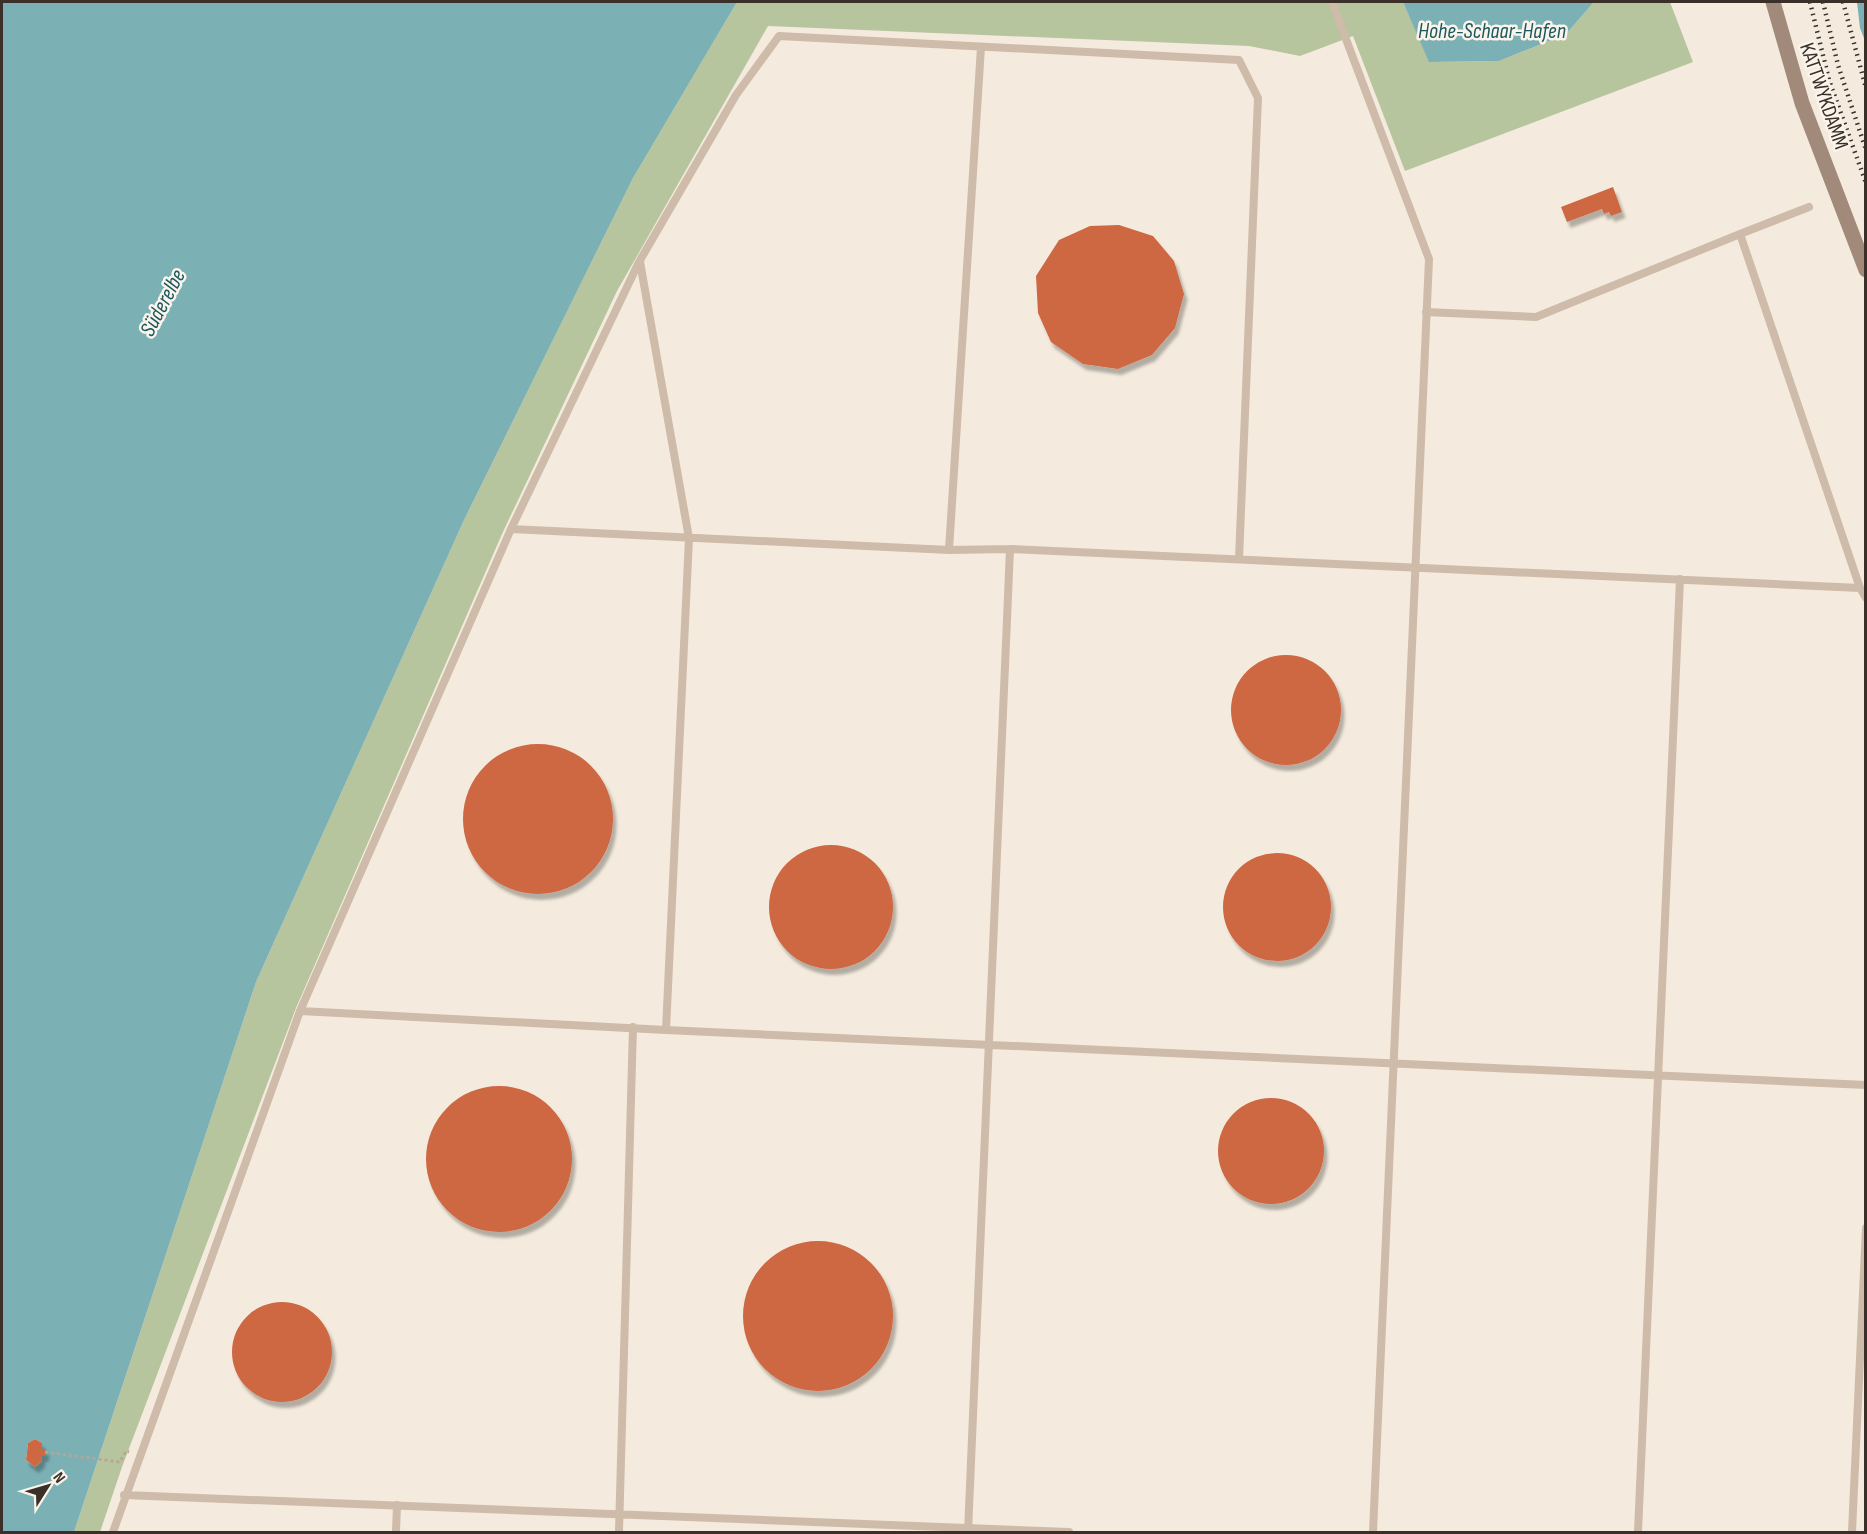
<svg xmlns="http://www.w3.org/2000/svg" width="1867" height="1534" viewBox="0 0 1867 1534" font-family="'Sofia Sans Condensed',sans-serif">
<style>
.green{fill:#b6c59d}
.water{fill:#7bb0b4;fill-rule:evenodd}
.building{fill:#ce6842;filter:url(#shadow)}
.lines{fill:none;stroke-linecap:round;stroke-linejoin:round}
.path{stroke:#baa593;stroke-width:3;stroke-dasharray:3 3;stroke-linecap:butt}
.service{stroke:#cebba9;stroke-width:8}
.secondary{stroke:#a28a7a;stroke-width:15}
.rail{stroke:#3b2f29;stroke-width:4.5;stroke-dasharray:1.5 4.5;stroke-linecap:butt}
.labels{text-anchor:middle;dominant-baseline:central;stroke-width:5;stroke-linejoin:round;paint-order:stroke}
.street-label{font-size:21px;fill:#3b2f29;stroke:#fbf4eb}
.water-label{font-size:22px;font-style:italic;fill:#1b5960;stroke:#fbf4eb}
</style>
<defs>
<filter id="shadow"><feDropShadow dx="3.5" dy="6" stdDeviation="1.5" flood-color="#0004"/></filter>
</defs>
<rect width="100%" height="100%" fill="#f4ebde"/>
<path class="green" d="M737,2H1403L1430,62L1499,61L1566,34L1594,2H1670L1693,62L1405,171L1353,36L1300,56L1249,46L768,26L617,291L502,534L296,1008L122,1467L100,1532H74L256,982L464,520L633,178Z"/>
<path class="water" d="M2,2H737L633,178L464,520L256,982L74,1532H2ZM35,1439L42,1443L41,1462L35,1467L26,1460L28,1443Z
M1403,2H1594L1566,34L1499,61L1429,62Z
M1857,2H1865V41L1860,28Z"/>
<path class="building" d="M1613,187L1622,212L1611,216L1609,212L1604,214L1602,209L1567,222L1561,207Z
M1119,225L1153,236L1174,261L1184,294L1175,328L1152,355L1118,369L1083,364L1051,342L1038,313L1036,276L1059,240L1090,226Z
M1231 710a55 55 0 1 1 110 0a55 55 0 1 1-110 0Z
M463 819a75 75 0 1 1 150 0a75 75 0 1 1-150 0Z
M769 907a62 62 0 1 1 124 0a62 62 0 1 1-124 0Z
M1223 907a54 54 0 1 1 108 0a54 54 0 1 1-108 0Z
M426 1159a73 73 0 1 1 146 0a73 73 0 1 1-146 0Z
M1218 1151a53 53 0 1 1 106 0a53 53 0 1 1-106 0Z
M743 1316a75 75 0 1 1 150 0a75 75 0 1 1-150 0Z
M232 1352a50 50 0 1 1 100 0a50 50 0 1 1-100 0Z
M35,1439L42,1443V1449H46L45,1456H42L41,1462L35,1467L26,1460L28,1443Z"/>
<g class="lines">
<path class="path" d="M45,1452L120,1462L126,1451L129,1452"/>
<path class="service" d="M1332,2L1429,259L1373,1532
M1740,234L1809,207
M640,262L689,538L666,1030
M1426,312L1536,317L1740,234L1860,588L1866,598
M511,529L949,550L1010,549L1860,588
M949,550L981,47
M300,1011L666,1030L1866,1085
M124,1495L1069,1532
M113,1532L300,1011L511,529L639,262L736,95L779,36L1239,60L1258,98L1239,559
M396,1532L397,1505
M619,1532L633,1027
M968,1532L1010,549
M1638,1532L1680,579
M1852,1532L1866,1228"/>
<path class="secondary" d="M1773,2L1802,103L1866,270"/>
<path class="rail" d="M1810,2L1829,80L1866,183
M1823,2L1838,65L1866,150
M1843,2L1866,88"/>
</g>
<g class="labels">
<g class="street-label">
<text transform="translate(1824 96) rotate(71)">KATTWYKDAMM</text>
</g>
<g class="water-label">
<text x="1492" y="31">Hohe-Schaar-Hafen</text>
<text transform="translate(163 303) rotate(-62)">Süderelbe</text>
</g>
</g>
<rect width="1867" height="1534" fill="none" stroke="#3b2f29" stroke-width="6"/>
<g transform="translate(48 1486) rotate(53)" stroke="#fbf4eb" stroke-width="4.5" paint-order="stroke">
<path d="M0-4.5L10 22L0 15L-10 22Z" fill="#3b2f29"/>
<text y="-9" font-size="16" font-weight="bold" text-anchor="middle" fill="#3b2f29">N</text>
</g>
</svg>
